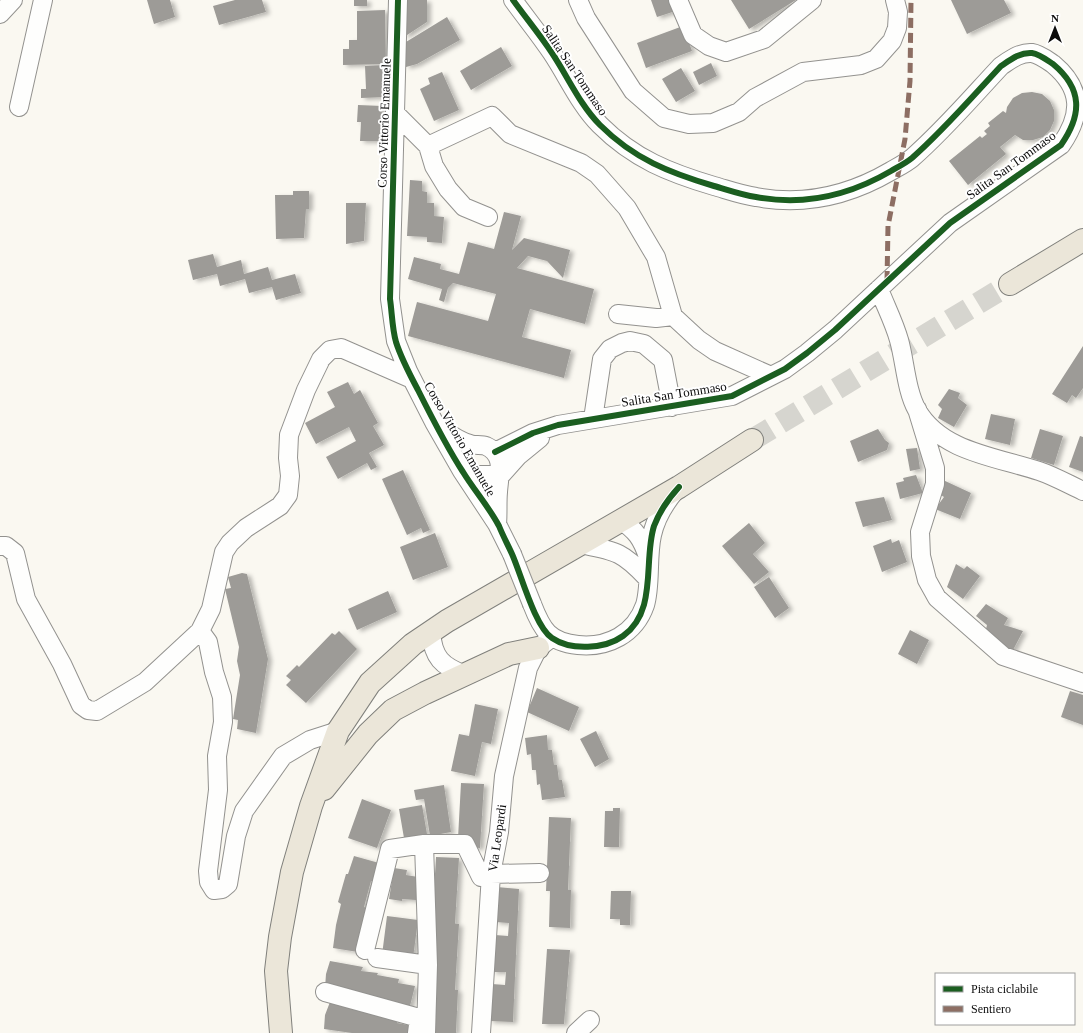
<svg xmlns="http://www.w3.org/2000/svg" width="1083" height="1033" viewBox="0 0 1083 1033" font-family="'Times New Roman',serif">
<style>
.building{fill:#9d9b97;filter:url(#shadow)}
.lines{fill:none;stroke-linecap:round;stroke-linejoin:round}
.major-tunnel{stroke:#d6d5cf;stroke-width:22;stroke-dasharray:22 11;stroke-linecap:butt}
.minor-casing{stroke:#93928f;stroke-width:20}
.major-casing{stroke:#80807c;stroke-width:24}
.minor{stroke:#fefefd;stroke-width:18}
.major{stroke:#ebe6d9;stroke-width:22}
.minor-bridge-casing{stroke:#93928f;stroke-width:20;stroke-linecap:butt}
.minor-bridge{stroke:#fefefd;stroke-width:18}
.quiet{stroke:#8d6e63;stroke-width:5;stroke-dasharray:10 5;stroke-linecap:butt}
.cycleway-casing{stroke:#fff;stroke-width:8}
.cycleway{stroke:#1b5e20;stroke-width:6}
.labels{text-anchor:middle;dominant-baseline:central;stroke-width:4;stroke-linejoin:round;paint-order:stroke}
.street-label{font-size:13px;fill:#0c0c0c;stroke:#fff}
</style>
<defs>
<filter id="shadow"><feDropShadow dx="4" dy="2" stdDeviation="2" flood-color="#0004"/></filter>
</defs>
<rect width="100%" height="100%" fill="#faf8f1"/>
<path class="building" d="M147,0H170L175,17L154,24Z
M235,0H262L266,12L219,25L213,6Z
M354,0H367V6H354Z
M405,0H427V22L404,37Z
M651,0H682L685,8L657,17Z
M731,0H796L749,29Z
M951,0H1004L1011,13L967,34Z
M385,10L386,64L343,65V49H349V40H357V11Z
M447,17L460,40L417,64L406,67L401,45Z
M683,26L692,51L646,68L637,43Z
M501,47L512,66L471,90L460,71Z
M711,63L717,76L699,85L693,72Z
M385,65L386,97L361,98V89H366L365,66Z
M681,68L695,91L676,102L662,79Z
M442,72L459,110L434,121L420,89L430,84L428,78Z
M1032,92L1042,94L1050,101L1054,110V121L1050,130L1043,137L1033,140H1023L1015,135L1000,147L1006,154L968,185L949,161L980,136L982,138L987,134L984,131L990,126L988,123L1003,111L1006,113L1007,107L1013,98L1022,93Z
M358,105L382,106L381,141H360L361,122H357Z
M410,180L422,181V191L427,192V203H434V216L444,217L442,243L427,242V237L407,236Z
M293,191H309V209H306L304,238L276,239L275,195H293Z
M346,203H366L364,241L346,244Z
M504,212L521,216L512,250L524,238L570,250L563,278L547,261L528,256L517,268L594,289L585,324L530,309L522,337L571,350L564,378L408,336L417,302L488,321L496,294L453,283L448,288L444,302L439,300L442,289L408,279L414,257L441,264L440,269L459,274L468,242L494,249Z
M213,254L217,267L241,260L244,274L268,267L272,280L295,274L301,293L276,300L272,287L249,293L245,279L220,286L217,274L193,280L188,260Z
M1083,346V388L1076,398L1072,395L1067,403L1052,394Z
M348,382L354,394L360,390L378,423L373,426L384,445L369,453L377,467L371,470L367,463L338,479L326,457L356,441L349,427L316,444L305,423L335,407L327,392Z
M949,389L960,393L958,398L967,405L954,427L938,418L942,409L938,405Z
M991,414L1015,419L1010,445L985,439Z
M878,429L885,440L889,443L887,450L858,462L850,441Z
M1040,429L1063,436L1054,465L1031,458Z
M1080,436L1083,437V472L1069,467Z
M917,448L920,469L910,471L906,449Z
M403,470L430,530L423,533L421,528L407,535L382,479Z
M916,475L923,493L900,499L896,483L904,481L903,478Z
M943,480L971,493L960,519L935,509L944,497L938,493Z
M884,497L892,520L863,527L855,502Z
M749,523L765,543L753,554L769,572L754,584L722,546Z
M435,533L448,567L413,580L400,547Z
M891,539L892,543L899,540L907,562L882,572L873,546Z
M956,564L964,569L967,566L980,576L963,599L947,587Z
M242,573L247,574L268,659L256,733L237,729L238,720L233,719L240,675L237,661L239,647L225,589L231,588L228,577Z
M769,577L789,608L775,618L754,587Z
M388,591L397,612L357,630L348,609Z
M986,604L1008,618L1004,625L1023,631L1012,652L985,633L987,625L976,616Z
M910,630L929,640L917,664L898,654Z
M339,631L357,649L306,703L286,685L291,680L286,676L297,665L299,667L332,633L335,635Z
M537,688L579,707L569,731L527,712Z
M1070,691L1083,695V725L1061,717Z
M475,704L498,709L491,744L482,742L475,776L451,771L459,734L469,736Z
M596,731L609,759L595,767L580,739Z
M547,735L548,750H552L554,765H557L559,780H562L565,797L542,800L540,784L537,785L536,770H532L531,754L527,755L525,738Z
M461,783L484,784L480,848L468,847L458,838Z
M444,785L451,832L430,836L424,799L416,800L414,790Z
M362,799L391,810L377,848L348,838Z
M422,805L427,834L404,838L399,809Z
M613,808H620L619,847H604L605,811H613Z
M549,817L571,818L568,890H571L570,928L549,927L550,891H546Z
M354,856L379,863L373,882L371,881L364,907L367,908L358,952L333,948L336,925L341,904L338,902L346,874H348Z
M436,857L459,858L455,924H459L455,990H458L456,1033H433L432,989L436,924L432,923Z
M394,868L407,870L406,875L418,877L416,900L402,899V901L389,899Z
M497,887L519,889L513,1022L489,1021L492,984L505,985L506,972H492L495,935L508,936L509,923L495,922Z
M611,891H631L630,925H620V919H610Z
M387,916L418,920L413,958L382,955Z
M547,949L570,950L564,1024H542Z
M330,961L363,967L361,971L378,973L377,975L399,979L398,983L415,986L409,1010L325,988L326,974Z
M330,1002L398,1019L397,1023L414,1026L412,1033H352L324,1029L325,1015Z"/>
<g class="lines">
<path class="major-tunnel" d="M752,440L1010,284"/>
<defs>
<path id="minor" d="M398,0L390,299L396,341L408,371L434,422L462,471L497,524L512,554
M578,0L586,18L633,91L664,118L689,124L713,123L739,112L755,98L803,72L861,65L876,59L892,41L897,28L898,12L895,0
M678,0L693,35L709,46L726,52L764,39L812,0
M0,14L13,0
M19,107L43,0
M396,114L428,146L434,166L448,189L464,207L488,217
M428,146L492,116L510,134L581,163L597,174L627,208L656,257L673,316L699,340L715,351L771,376
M879,289C885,305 894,322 899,340C905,361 906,390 917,410C941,452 997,457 1039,471C1054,476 1068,484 1083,491
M618,314L656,318L673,316
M917,409L935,468V484L920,532L921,556L927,580L937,598L1003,656L1083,683
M593,419L602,359L610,349L622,343L630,341L644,344L663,360L672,407
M438,426C448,433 458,441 470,444C475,446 481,444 486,446C506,455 499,475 498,492C497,503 498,513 497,524
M495,452L533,433L558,425L732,396L785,369L807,353L835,330L950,223L1061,145C1082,115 1083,89 1053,64C1047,60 1039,54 1032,53C1020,52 1010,60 1001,66C972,97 944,130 912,158C906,163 898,167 891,171C850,195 804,206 756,197C742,195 728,190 714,186C670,173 634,159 600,125C580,105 568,77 552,53C540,35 526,18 513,0
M462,471L471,475H501
M501,475L518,456L540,438
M620,520C636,530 642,539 648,557
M580,544C615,551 622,551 647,578
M0,546H6L15,553L26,599L62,664L81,705L88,710L97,711L145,682L200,631L211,609L224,552L230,543L246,528L280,506L288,495L290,476L288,458L289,435L306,390L321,359L330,350L341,348L412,379
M532,604C542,630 549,642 578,645C608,648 635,634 645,605C651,586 647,557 652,535C656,517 664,504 676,490
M200,631L208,642L214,672L222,697L223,722L217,756L218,790L208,871L209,882L214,890L222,889L228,884L236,836L244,811L283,756L310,740L338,731
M431,632C433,658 442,666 465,675
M424,844L428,965L426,1033
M365,950L390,849L424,844H465L481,877L491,874L540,873
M377,958L428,965
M325,992L419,1018L417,1033
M481,1033L491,874L499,832L504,776L528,668L538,648L551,638
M576,1033L590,1020"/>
<path id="major" d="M1010,284L1083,240
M324,789L368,734L393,710L425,693L509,654L538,648
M281,1033L276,971L280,937L292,872L311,806L338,731L370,683L413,644L447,621L679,487L752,440"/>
</defs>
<use href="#minor" class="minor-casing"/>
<use href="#major" class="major-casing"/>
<use href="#minor" class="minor"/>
<use href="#major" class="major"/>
<defs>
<path id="minor-bridge" d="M512,554L532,604"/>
</defs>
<use href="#minor-bridge" class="minor-bridge-casing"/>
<use href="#minor-bridge" class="minor-bridge"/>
<path class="quiet" d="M887,281L888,226L905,139L910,81L911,0"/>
<defs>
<path id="cycleway" d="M398,0L390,299C392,312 392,328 396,342C401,358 410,375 418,390C432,418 446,446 463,472C474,490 489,507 499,526C503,536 508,545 512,554C521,574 535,627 552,638C571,651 605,649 623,636C658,611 643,561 654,526C660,510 668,499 679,487
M495,452L533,433L558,425L732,396L785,369L807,353L835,330L950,223L1061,145C1082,115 1083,89 1053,64C1047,60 1039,54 1032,53C1020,52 1010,60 1001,66C972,97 944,130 912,158C906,163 898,167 891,171C850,195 804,206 756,197C742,195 728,190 714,186C670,173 634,159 600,125C580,105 568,77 552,53C540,35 526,18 513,0"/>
</defs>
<use href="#cycleway" class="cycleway-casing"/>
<use href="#cycleway" class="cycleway"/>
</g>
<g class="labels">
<g class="street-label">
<text transform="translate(575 70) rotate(56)">Salita San Tommaso</text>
<text transform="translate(384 123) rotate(-88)">Corso Vittorio Emanuele</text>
<text transform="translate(1011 165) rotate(-36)">Salita San Tommaso</text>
<text transform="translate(674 394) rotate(-9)">Salita San Tommaso</text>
<text transform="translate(460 439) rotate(60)">Corso Vittorio Emanuele</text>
<text transform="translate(497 838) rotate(-82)">Via Leopardi</text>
</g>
</g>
<rect x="935" y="973" width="140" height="52" fill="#ffffff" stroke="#9e9e9e"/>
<rect x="943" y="986" width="20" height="6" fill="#1b5e20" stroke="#9e9e9e"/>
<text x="971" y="993" font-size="12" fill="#0c0c0c">Pista ciclabile</text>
<rect x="943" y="1006" width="20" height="6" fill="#8d6e63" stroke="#9e9e9e"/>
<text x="971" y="1013" font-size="12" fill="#0c0c0c">Sentiero</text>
<g transform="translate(1055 28)" stroke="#ffffff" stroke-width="3" paint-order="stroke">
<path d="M0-3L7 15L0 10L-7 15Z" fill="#0c0c0c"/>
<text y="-6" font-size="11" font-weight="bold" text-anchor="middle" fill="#0c0c0c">N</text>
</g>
</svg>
